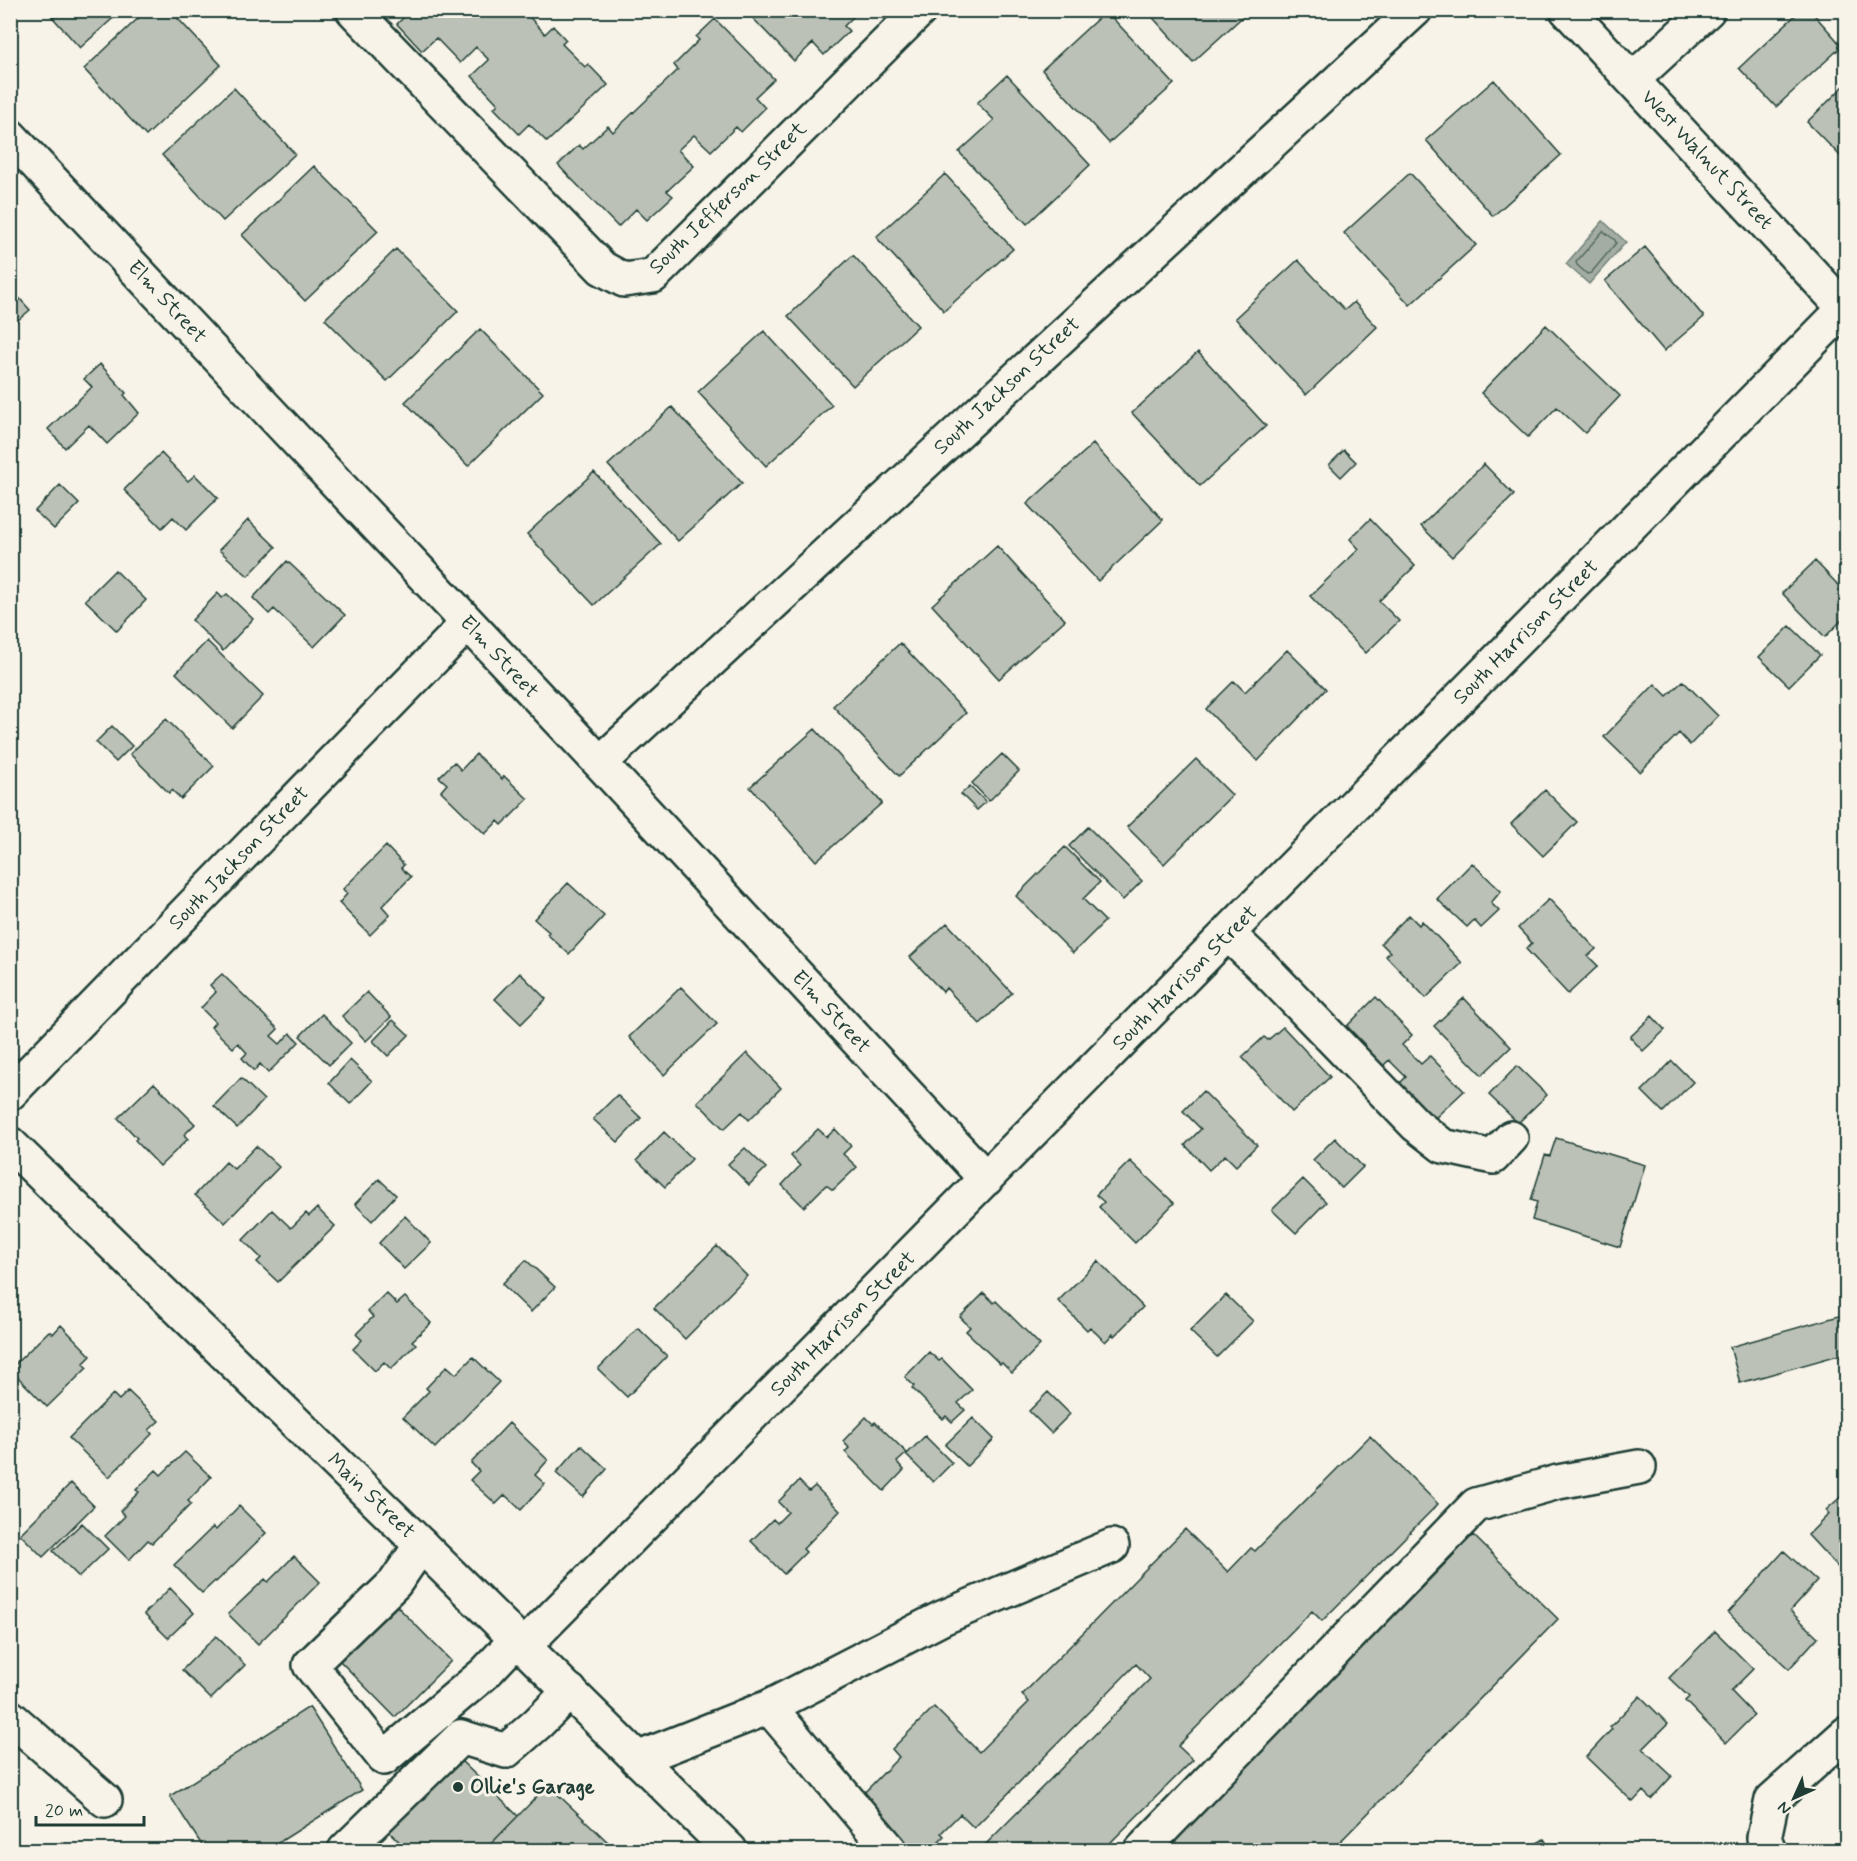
<svg xmlns="http://www.w3.org/2000/svg" width="1857" height="1861" viewBox="0 0 1857 1861" font-family="Mynerve,sans-serif">
<style>
.water{fill:#a4ada3;stroke:#6f8077;stroke-width:1.5}
.lines{fill:none;stroke-linecap:round;stroke-linejoin:round}
.shore{stroke:#546a60;stroke-width:1.5}
.building{fill:#bbc1b6;stroke:#1f3d34;stroke-width:1.5}
.minor-casing{stroke:#1f3d34;stroke-width:38}
.major-casing{stroke:#1f3d34;stroke-width:38}
.minor{stroke:#f7f3e8;stroke-width:33}
.major{stroke:#f7f3e8;stroke-width:33}
.poi-dot{fill:#1f3d34;stroke:#f7f3e8;stroke-width:2}
.labels{text-anchor:middle;dominant-baseline:central;stroke-width:6;stroke-linejoin:round;paint-order:stroke}
.street-label{font-size:21px;fill:#1f3d34;stroke:#f7f3e8}
.poi-label{font-size:21px;font-weight:bold;fill:#1f3d34;stroke:#f7f3e8;text-anchor:start}
</style>
<rect width="100%" height="100%" fill="#f7f3e8"/>
<filter id="ink" filterUnits="userSpaceOnUse"><feTurbulence type="fractalNoise" baseFrequency=".0167" numOctaves="2"/><feDisplacementMap in="SourceGraphic" scale="12" xChannelSelector="R" yChannelSelector="G"/><feConvolveMatrix kernelMatrix="1 2 1 2 8 2 1 2 1" color-interpolation-filters="sRGB"/></filter>
<g filter="url(#ink)">
<path class="water" d="M1603,221L1626,242L1589,284L1566,264Z"/>
<g class="lines">
<path class="shore" d="M1603,231L1615,240L1616,243L1591,273L1587,274L1577,265L1576,262Z"/>
</g>
<path class="building" d="M46,10H122L80,48Z
M147,10H170L221,65L146,136L84,69Z
M406,10H523L545,34L553,26L566,40L562,44L585,67L588,64L608,85L547,142L529,124L519,134L494,108L498,104L472,76L489,60L476,47L460,63L436,38L422,51L397,24L408,13Z
M745,10H860L844,26L849,31L824,55L813,43L794,61Z
M1146,10H1250L1193,62Z
M1801,10H1810L1842,46L1776,107L1739,68Z
M1106,11L1174,84L1109,143L1042,70Z
M715,19L774,79L755,97L765,108L741,132L736,127L711,151L694,135L678,150L694,166L667,191L673,196L647,220L636,209L618,227L558,165L579,145L583,149L608,126L613,132L678,70L674,65L699,40L696,37Z
M1007,75L1090,165L1027,224L959,152L994,120L977,103Z
M1494,80L1561,155L1493,216L1426,140Z
M1846,84V162L1807,122Z
M234,88L295,154L223,221L162,155Z
M314,166L378,231L305,301L242,235Z
M1410,173L1476,245L1410,305L1344,233Z
M945,174L1013,249L944,311L876,237Z
M1645,247L1704,317L1664,351L1605,281Z
M396,249L458,311L387,381L325,319Z
M853,255L918,326L853,386L788,316Z
M1298,260L1345,310L1354,302L1377,327L1306,395L1235,318Z
M10,288L30,310L10,327Z
M1546,325L1620,396L1585,433L1557,407L1528,437L1481,393Z
M480,329L543,393L468,466L405,402Z
M764,331L832,405L766,466L698,392Z
M1198,352L1266,426L1200,486L1132,413Z
M100,364L126,393L124,395L139,413L107,444L89,425L65,448L48,429L92,387L84,379Z
M672,407L742,483L678,541L608,465Z
M1093,444L1163,520L1098,581L1027,504Z
M1344,450L1356,462L1341,477L1329,465Z
M161,453L188,481L195,475L218,498L186,530L173,517L162,528L124,490Z
M1484,464L1514,495L1452,557L1421,526Z
M594,472L661,544L594,605L527,534Z
M60,485L79,504L54,529L35,511Z
M1370,519L1415,566L1379,601L1399,621L1366,653L1310,596L1359,549L1350,539Z
M248,520L276,547L248,576L219,550Z
M997,546L1065,620L999,679L932,605Z
M287,561L345,615L314,647L274,609L269,614L253,598Z
M1815,561L1846,593V616L1825,637L1782,593Z
M115,570L146,600L117,631L85,600Z
M218,593L222,598L227,594L253,619L223,651L192,620Z
M1790,626L1820,655L1789,686L1759,657Z
M207,641L263,696L232,728L176,673Z
M900,643L966,713L899,776L833,706Z
M1287,650L1326,689L1258,761L1206,709L1234,681L1245,692Z
M1683,681L1718,716L1690,745L1679,733L1640,772L1604,737L1655,684L1667,696Z
M166,719L214,766L181,799L172,790L169,793L130,754Z
M112,726L132,746L116,762L96,742Z
M815,729L882,803L816,861L750,787Z
M476,754L502,779L504,776L528,799L502,825L498,821L485,834L441,791L447,784L439,777L454,762L461,770Z
M1002,754L1019,771L989,801L972,783Z
M1196,759L1232,795L1164,864L1127,827Z
M970,786L986,802L977,810L961,794Z
M1545,790L1577,822L1543,856L1511,824Z
M1088,827L1142,881L1123,900L1069,846Z
M386,846L404,865L401,868L411,877L382,906L390,915L370,935L339,903L347,894L343,889Z
M1065,847L1100,882L1083,899L1105,921L1073,953L1016,896Z
M1472,863L1501,891L1491,903L1499,911L1481,928L1474,920L1467,927L1437,899Z
M568,883L604,916L569,954L547,934L549,932L534,919Z
M1549,899L1596,949L1588,956L1598,966L1568,994L1526,949L1532,943L1518,928Z
M1409,915L1419,925L1422,921L1462,963L1426,998L1386,956L1390,952L1381,943Z
M947,923L1012,993L980,1024L946,988L943,992L910,957Z
M520,973L546,999L521,1024L495,999Z
M222,974L278,1029L271,1036L280,1044L290,1033L299,1042L268,1073L260,1064L254,1071L242,1058L247,1053L238,1043L233,1048L211,1027L215,1022L201,1008L216,992L210,985Z
M681,987L717,1024L664,1075L629,1037Z
M367,992L391,1017L366,1041L342,1016Z
M1376,997L1412,1035L1402,1045L1421,1064L1430,1056L1464,1091L1434,1119L1419,1103L1415,1107L1396,1087L1406,1077L1389,1060L1381,1068L1363,1049L1366,1046L1347,1026Z
M1464,998L1511,1047L1482,1075L1434,1026Z
M322,1014L351,1043L329,1065L300,1036Z
M1652,1016L1665,1030L1643,1051L1630,1037Z
M393,1020L409,1035L388,1056L373,1041Z
M1283,1027L1330,1077L1292,1112L1242,1057L1264,1037L1268,1040Z
M747,1053L781,1088L749,1120L742,1112L724,1129L697,1102Z
M350,1060L372,1081L350,1104L329,1083Z
M1672,1061L1693,1082L1663,1112L1642,1091Z
M1517,1066L1547,1095L1518,1123L1489,1095Z
M241,1078L264,1100L237,1128L214,1106Z
M154,1083L195,1124L184,1135L188,1139L160,1166L135,1140L137,1138L118,1118Z
M1203,1091L1257,1145L1236,1166L1225,1155L1209,1170L1185,1145L1201,1129L1183,1111Z
M617,1095L641,1118L618,1142L593,1119Z
M818,1129L827,1137L835,1129L851,1146L843,1154L857,1167L833,1190L826,1185L804,1207L782,1185L800,1166L791,1156Z
M664,1132L692,1159L665,1187L637,1160Z
M1335,1138L1363,1167L1342,1188L1313,1160Z
M1556,1138L1645,1165L1620,1247L1532,1220L1537,1202L1531,1200L1545,1155L1550,1156Z
M256,1146L279,1167L225,1223L195,1195L226,1162L234,1169Z
M745,1148L766,1168L749,1185L728,1164Z
M1130,1161L1174,1203L1135,1243L1099,1207L1104,1202L1096,1195Z
M379,1179L396,1195L372,1221L355,1204Z
M1303,1179L1326,1202L1296,1233L1272,1210Z
M317,1208L335,1226L278,1282L257,1262L261,1258L243,1240L272,1210L291,1228L306,1213L309,1216Z
M405,1216L431,1243L404,1269L379,1243Z
M717,1246L747,1276L685,1339L654,1308Z
M526,1260L555,1287L531,1312L502,1284Z
M1098,1261L1143,1307L1114,1336L1113,1334L1105,1342L1090,1327L1087,1330L1058,1301Z
M386,1293L397,1304L405,1297L431,1323L412,1341L416,1344L391,1369L384,1362L375,1371L353,1349L362,1340L356,1334L373,1317L368,1311Z
M984,1293L994,1303L996,1301L1040,1345L1012,1373L1002,1363L1000,1364L966,1331L970,1327L960,1317Z
M1226,1295L1253,1321L1217,1357L1190,1331Z
M1846,1314V1353L1740,1383L1730,1347Z
M61,1325L91,1356L83,1364L87,1368L47,1407L10,1369L49,1331L53,1334Z
M638,1328L667,1356L627,1397L598,1369Z
M929,1352L939,1361L942,1359L972,1390L958,1403L965,1410L952,1422L946,1416L943,1419L912,1388L914,1386L905,1377Z
M473,1357L499,1382L435,1448L403,1417L429,1391L426,1388L447,1366L456,1374Z
M128,1391L159,1421L149,1430L152,1434L109,1477L69,1438L113,1394L119,1400Z
M1048,1392L1070,1414L1051,1433L1029,1411Z
M866,1417L873,1424L875,1422L907,1453L897,1462L904,1470L884,1491L845,1452L849,1448L843,1441Z
M973,1418L994,1439L967,1466L945,1445Z
M509,1423L548,1460L535,1475L545,1484L521,1510L505,1495L496,1504L470,1480L479,1471L471,1463Z
M925,1436L952,1463L933,1482L906,1455Z
M1370,1436L1438,1504L1322,1621L1312,1611L1178,1746L1193,1760L1103,1850H980L1150,1679L1136,1664L974,1828L960,1814L941,1833L944,1836L930,1850H899L892,1843L900,1835L861,1796L899,1757L892,1749L934,1707L979,1752L1029,1702L1022,1695L1185,1529L1228,1572L1251,1548L1255,1551Z
M581,1445L607,1469L583,1497L556,1473Z
M185,1452L211,1477L188,1501L191,1504L152,1543L148,1540L129,1560L105,1536L125,1516L120,1511L139,1492L136,1490L156,1470L161,1475Z
M799,1481L809,1491L815,1486L840,1511L803,1549L806,1552L784,1574L751,1541L773,1519L777,1523L788,1512L778,1502Z
M71,1483L94,1506L43,1557L20,1534Z
M1844,1494L1846,1498V1576L1808,1535L1829,1514L1826,1510Z
M239,1506L266,1533L216,1582L215,1581L202,1593L174,1565L213,1527L216,1530Z
M82,1523L108,1549L79,1577L53,1551Z
M1473,1535L1558,1619L1332,1850H1165Z
M1784,1551L1817,1581L1790,1611L1818,1637L1789,1669L1728,1613Z
M294,1556L320,1582L258,1644L228,1614L265,1579L268,1582Z
M170,1588L194,1613L168,1638L144,1614Z
M395,1604L451,1661L395,1717L339,1660Z
M1715,1631L1753,1669L1731,1691L1754,1715L1726,1743L1685,1701L1689,1697L1669,1678Z
M216,1636L245,1665L211,1699L182,1670Z
M1640,1696L1668,1724L1643,1749L1672,1776L1651,1799L1643,1791L1633,1802L1586,1757L1612,1729L1610,1727Z
M309,1707L362,1790L267,1850H205L170,1796Z
M457,1757L518,1816L485,1850H408L387,1830Z
M548,1785L610,1844L604,1850H485Z
M1544,1839L1551,1850H1525Z"/>
<g class="lines">
<defs>
<path id="minor" d="M353,10L602,268L624,280L653,276L920,10
M1567,10L1846,310
M1632,80L1708,10
M10,136L600,763L986,1179
M600,763L1415,10
M1228,934L1262,966L1416,1125L1443,1146L1493,1157L1511,1138
M10,1093L468,623
M421,1545L395,1583L310,1665L384,1758L485,1673L517,1639
M524,1646L1845,308
M769,1707L890,1850
M10,1717L105,1800
M637,1759L769,1707L942,1618L1112,1546
M345,1850L461,1737L506,1751L538,1723L570,1691
M1142,1850L1476,1505L1558,1482L1639,1467
M1769,1850L1764,1838L1772,1800L1846,1734"/>
<path id="major" d="M10,1144L421,1545L730,1850"/>
</defs>
<use href="#minor" class="minor-casing"/>
<use href="#major" class="major-casing"/>
<use href="#minor" class="minor"/>
<use href="#major" class="major"/>
</g>
</g>
<circle class="poi-dot" cx="458" cy="1787" r="6"/>
<g class="labels">
<g class="street-label">
<text transform="translate(1707 160) rotate(47)">West Walnut Street</text>
<text transform="translate(728 198) rotate(-44)">South Jefferson Street</text>
<text transform="translate(167 302) rotate(47)">Elm Street</text>
<text transform="translate(1007 386) rotate(-43)">South Jackson Street</text>
<text transform="translate(1526 632) rotate(-45)">South Harrison Street</text>
<text transform="translate(499 657) rotate(47)">Elm Street</text>
<text transform="translate(239 858) rotate(-46)">South Jackson Street</text>
<text transform="translate(1185 978) rotate(-45)">South Harrison Street</text>
<text transform="translate(831 1012) rotate(47)">Elm Street</text>
<text transform="translate(843 1324) rotate(-45)">South Harrison Street</text>
<text transform="translate(371 1496) rotate(44)">Main Street</text>
</g>
<g class="poi-label">
<text x="470" y="1787">Ollie's Garage</text>
</g>
</g>
<rect width="1857" height="1861" fill="none" stroke="#f7f3e8" stroke-width="36"/>
<rect x="18" y="18" width="1821" height="1825" fill="none" stroke="#1f3d34" stroke-width="2" filter="url(#ink)"/>
<g transform="translate(1794 1798) rotate(225)" stroke="#f7f3e8" stroke-width="4.5" paint-order="stroke">
<path d="M0-4.5L10 22L0 15L-10 22Z" fill="#1f3d34"/>
<text y="-9" font-size="16" font-weight="bold" text-anchor="middle" fill="#1f3d34">N</text>
</g>
<path d="M36 1816v9h108v-9" fill="none" stroke="#1f3d34" stroke-width="3"/>
<text x="45" y="1816" font-size="18" fill="#1f3d34" stroke="#f7f3e8" stroke-width="4.5" paint-order="stroke">20 m</text>
</svg>
